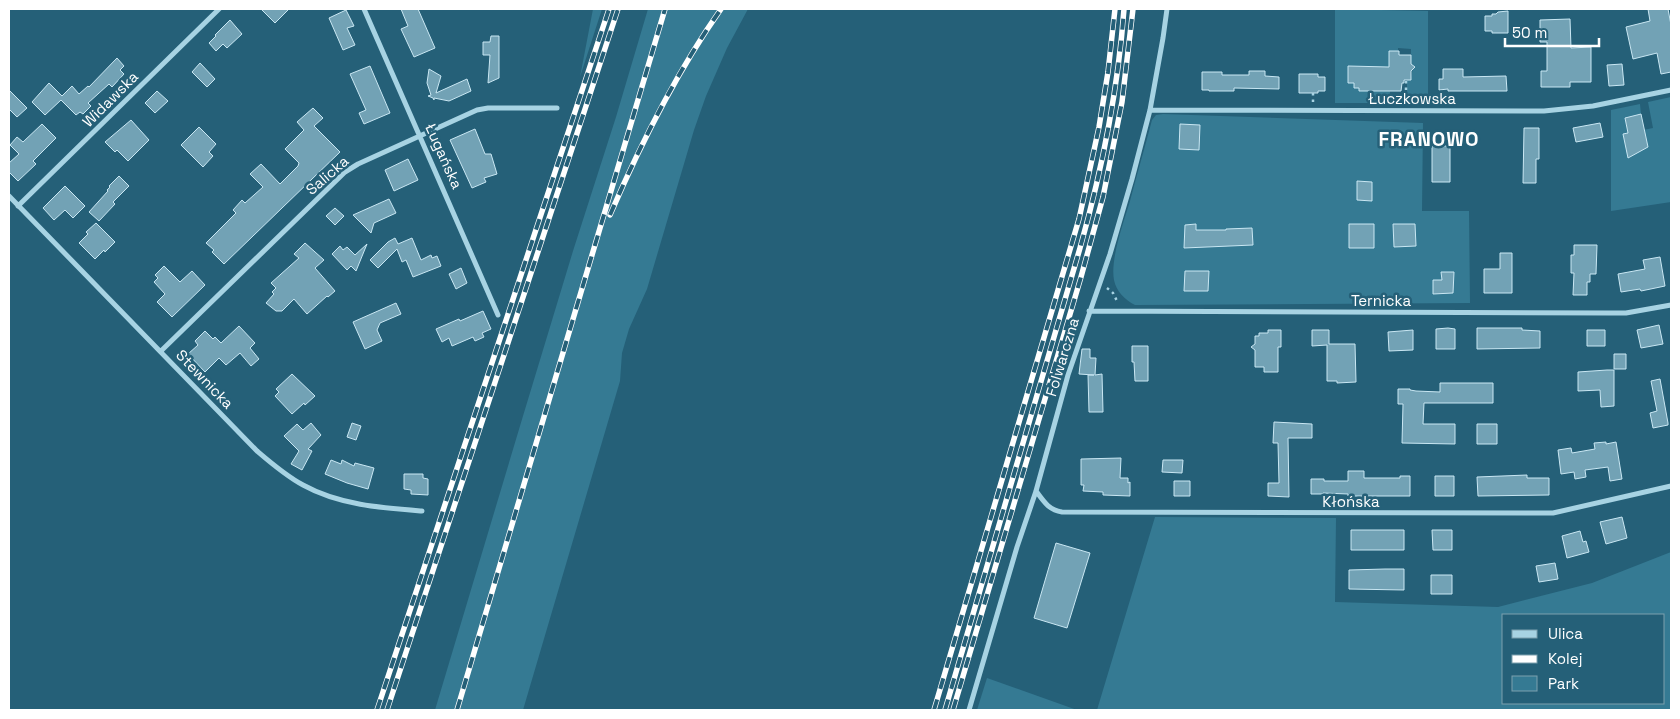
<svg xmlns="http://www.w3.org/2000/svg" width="1680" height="719" viewBox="0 0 1680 719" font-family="'Space Grotesk',sans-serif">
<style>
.green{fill:#357a93;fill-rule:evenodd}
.building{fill:#72a2b5;stroke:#c9e7f3}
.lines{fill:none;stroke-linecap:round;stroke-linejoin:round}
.path{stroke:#a7d3e3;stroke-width:2.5;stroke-dasharray:2.5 4;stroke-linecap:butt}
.street{stroke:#a7d3e3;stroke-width:5}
.rail-casing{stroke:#fff;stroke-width:5.5}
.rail{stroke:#256078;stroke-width:4;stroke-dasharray:11;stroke-linecap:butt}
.labels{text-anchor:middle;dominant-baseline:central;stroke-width:5;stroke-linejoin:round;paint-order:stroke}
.street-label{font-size:15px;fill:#fff;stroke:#256078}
.district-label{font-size:20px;font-weight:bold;letter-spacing:1px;fill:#fff;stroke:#256078}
</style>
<rect width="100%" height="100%" fill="#256078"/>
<path class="green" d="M593,9H602L580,77Z
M648,9H748L727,48L706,96L694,130L647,289L629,329L622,353L620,381L523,710H435L523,416L573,251L616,117Z
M1335,9L1428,11V102L1407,103V80H1411L1413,66L1411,64V49L1398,48V51H1389V91H1390V103H1335Z
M1671,97V202L1611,211V110L1640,104L1641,114L1625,118L1628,133L1623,134L1653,128L1648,102Z
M1163,114L1423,123L1422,211H1469L1470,303L1135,305C1125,300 1116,291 1114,280C1110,259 1124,221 1130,201C1137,174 1145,147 1152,120L1156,115Z
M1155,517L1336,518L1335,602L1498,607L1592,583L1671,552V710H1097ZM1504,615H1664V703H1504Z
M987,678L1077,710H977Z"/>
<path class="building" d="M261,9H289L275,23Z
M401,9H418L435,48L414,57L401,29L408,26Z
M1648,9H1668L1671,25V72L1661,74L1657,53L1633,59L1626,27L1650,21Z
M346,10L354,26L347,28L355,45L343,50L329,18Z
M1508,11V33H1492V31H1485V16H1492V14H1496L1498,12Z
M1570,19L1571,48L1591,47V82H1570V87H1541V71H1547V42H1540V20Z
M230,20L242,34L227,48L223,44L216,51L209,43L216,36L215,35Z
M491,36H499V78L488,83L490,55H483V42H490Z
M1389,51H1399V55H1411V64L1415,67L1411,71V80H1404V83H1402L1401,91H1359V88H1354V83H1348V66L1389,67Z
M117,58L124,66L120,70L124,74L112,87L109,84L88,103L91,106L83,114L80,112L76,115L61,100L45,115L32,102L49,83L62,96L72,86L79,94L88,86L89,87Z
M200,63L215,79L207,87L192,72Z
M1622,64L1624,85L1609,86L1607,65Z
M370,66L390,113L364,124L359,113L366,110L350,74Z
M429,69L441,76L436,93L467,79L471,91L449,101L434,98V100L433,98L428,96L431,95L427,83Z
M1443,69H1463V77L1506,76L1507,91H1448V89L1439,90V79H1443Z
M1249,71H1265V76L1279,77V89L1234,88V91H1209V90H1202V72H1222V75H1249Z
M1299,74H1318V77H1325V91H1318V93H1299Z
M9,90L27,108L17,117L9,109Z
M157,91L168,101L155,113L145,103Z
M313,108L323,118L314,126L340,152L224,264L212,252L214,250L206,243L236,213L233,210L242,200L245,203L263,187L250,174L261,164L280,184L298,166L299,163L285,149L304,130L297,122Z
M1641,114L1648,147L1628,158L1623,134L1628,133L1625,118Z
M131,120L149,140L128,161L117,150L115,152L105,142Z
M1600,123L1603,137L1576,142L1573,128Z
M42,124L56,138L33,161L36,164L18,181L9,172V163L19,154L10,145L17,137L23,142Z
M1180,124L1200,125L1199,150L1179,149Z
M199,127L216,144L209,152L213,156L203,167L181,145Z
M1524,128H1539V159H1536V183H1523Z
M475,129L485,154H491L497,174L484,178L486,182L472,188L450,140Z
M1432,146H1450V182H1432Z
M408,159L418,180L394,191L385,170Z
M119,176L129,186L113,202L115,204L99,221L89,212L108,191L107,190L110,187L109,186Z
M1357,181L1372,182V201L1357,200Z
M65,186L85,206L73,218L65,210L54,220L43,208Z
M389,199L396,213L374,223L371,233L353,215Z
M335,208L344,216L335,225L326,216Z
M96,223L115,242L105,252L104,250L95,259L79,243L88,234L86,232Z
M1196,224V230H1226V229L1252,228L1253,245L1184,248L1185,225Z
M1349,224H1374V248H1349Z
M1393,224H1415L1416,246L1394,247Z
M395,238L398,244L412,238L421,260L431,255L432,258L437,256L441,266L413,277L406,260L402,262L397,249L378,268L370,260L388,242Z
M305,243L324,260L315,268L335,291L328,297L327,296L307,314L294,299L282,311H276L266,303L274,294L272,292L276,288L271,283L299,258L294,254Z
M367,244L356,271L351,266L347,270L332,254L340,246L343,250L347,247L355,255Z
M1574,245H1597L1596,274H1590V282H1587V295H1573L1574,273H1571V255H1574Z
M1500,253H1512V293H1484V269H1500Z
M1660,257L1665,286L1641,291L1640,289L1621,292L1618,274L1645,269L1643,260Z
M164,266L180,282L192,271L205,285L172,317L157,302L165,294L154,282L158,278L155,275Z
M461,268L467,283L456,289L449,274Z
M1185,271H1209L1208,291H1184Z
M1441,272H1454L1453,293L1433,294V280H1442Z
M396,303L401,314L380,323L377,330L382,341L365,349L353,322Z
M483,311L491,329L482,333L484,337L475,341L473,337L452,346L449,338L442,342L436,329L459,319L460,321Z
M1659,325L1663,344L1641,348L1637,330Z
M239,326L255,343L250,348L259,359L251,366L240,353L226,365L219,358L205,372L188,354L198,345L195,341L205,331L213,339L215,337L221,343Z
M1448,328L1455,329V349H1436V329Z
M1477,328H1522V330L1540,331V348L1477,349Z
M1268,330H1281V347H1278V372H1264V367H1255V350L1251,347L1255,344V336H1259V333H1268Z
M1312,330H1329V344H1355L1356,382L1337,383V381H1327V345L1312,346Z
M1413,330V350L1389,351L1388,332Z
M1587,330H1605V346H1587Z
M1132,346H1148V381H1135L1134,362H1132Z
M1082,349H1090V358H1096L1095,375L1102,374L1103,412H1089L1088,375H1094L1079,374Z
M1614,354H1626V369H1614Z
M1607,370H1614V406L1601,407L1600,390L1578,391V372Z
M292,374L315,396L305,405L304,403L292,414L275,396L279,392L276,389Z
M1660,379L1668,423V425L1653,428L1650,413L1657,411L1651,381Z
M1440,383H1493V403H1424L1423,424H1455V444L1402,443L1403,404H1398V389H1410V390L1416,391L1440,392Z
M1274,422L1312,424V438H1288L1289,497L1268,496V483H1279L1278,443H1273Z
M311,423L321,435L308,449L312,451L302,470L291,464L299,451L284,436L297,424L303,430Z
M352,423L361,426L356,440L347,437Z
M1477,424H1497V444H1477Z
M1606,442V444L1616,442L1622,479L1610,481L1608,467L1585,470L1586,477L1575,479L1574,472L1561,474L1558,450L1571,448L1572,453L1595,449L1594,443Z
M1121,458L1120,478H1128V483L1130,482V496L1103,495V492L1083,491L1084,485H1081V459Z
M331,460L341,464L342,460L354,466L355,463L374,468L368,489L347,483L325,474Z
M1163,460H1183L1182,473L1162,472Z
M1348,471H1364V478H1400V476H1410V496H1348V494L1323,493V494H1311V479H1324V481H1348Z
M404,474H423V478L428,479V495L411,494V490L404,489Z
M1527,475V478H1549V495L1478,496L1477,477Z
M1435,476H1454V496H1435Z
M1174,481H1190V496H1174Z
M1622,517L1627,538L1606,544L1600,522Z
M1351,530H1404V550H1351Z
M1432,530H1452V550H1433Z
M1580,531L1583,542L1586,541L1589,552L1567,558L1562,536Z
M1056,543L1090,553L1067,628L1034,618Z
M1555,563L1558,579L1539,582L1536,566Z
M1385,569H1404V590L1349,589V570Z
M1431,575H1452V594H1431Z"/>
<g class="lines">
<path class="path" d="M1313,102V93
M1406,103V80
M1107,288L1113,293L1118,303"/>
<path class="street" d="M364,9L498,315
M1150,110L1544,111L1593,106L1671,90
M9,196L257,451C271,463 286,476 303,485C339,505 382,508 422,511
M18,206L219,9
M1089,311L1609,313H1626L1671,305
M161,351L345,172L358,164L477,110L488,108H557
M1036,491C1044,502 1049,510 1062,512L1553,513L1671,486
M969,710L1017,547L1036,491L1068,375L1110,254L1132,179L1150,110L1163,38L1167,9"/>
<defs>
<path id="rail" d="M610,215C641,143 676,73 721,9
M377,710L609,9
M387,710L618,9
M457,710L665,9
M934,710L1079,219L1099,127L1108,72L1115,9
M945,710L1080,248C1102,170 1118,90 1124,9
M953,710L1081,277L1103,197L1122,102L1133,9"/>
</defs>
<use href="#rail" class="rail-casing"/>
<use href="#rail" class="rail"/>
</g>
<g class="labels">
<g class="street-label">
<text x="1412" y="98">Łuczkowska</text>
<text transform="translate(110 99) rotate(-45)">Widawska</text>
<text transform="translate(444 156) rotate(66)">Ługańska</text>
<text transform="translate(327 175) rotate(-41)">Salicka</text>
<text x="1381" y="300">Ternicka</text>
<text transform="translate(1062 357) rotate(-73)">Folwarczna</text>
<text transform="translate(205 379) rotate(46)">Stewnicka</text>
<text x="1351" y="501">Kłońska</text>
</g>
<g class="district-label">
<text x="1429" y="139">FRANOWO</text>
</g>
</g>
<rect width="1680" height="719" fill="none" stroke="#ffffff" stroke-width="20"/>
<rect x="1502" y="614" width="162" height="90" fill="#256078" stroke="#7ca0ae"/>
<rect x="1512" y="630" width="25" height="8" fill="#a7d3e3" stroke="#7ca0ae"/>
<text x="1548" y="639" font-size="15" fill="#ffffff">Ulica</text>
<rect x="1512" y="655" width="25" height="8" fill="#ffffff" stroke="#7ca0ae"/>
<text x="1548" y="664" font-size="15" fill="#ffffff">Kolej</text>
<rect x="1512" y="676" width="25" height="15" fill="#357a93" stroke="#7ca0ae"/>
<text x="1548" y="689" font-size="15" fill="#ffffff">Park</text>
<path d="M1505 38v8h94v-8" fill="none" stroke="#ffffff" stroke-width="2.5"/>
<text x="1512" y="38" font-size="15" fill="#ffffff" stroke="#256078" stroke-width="4" paint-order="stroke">50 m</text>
</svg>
